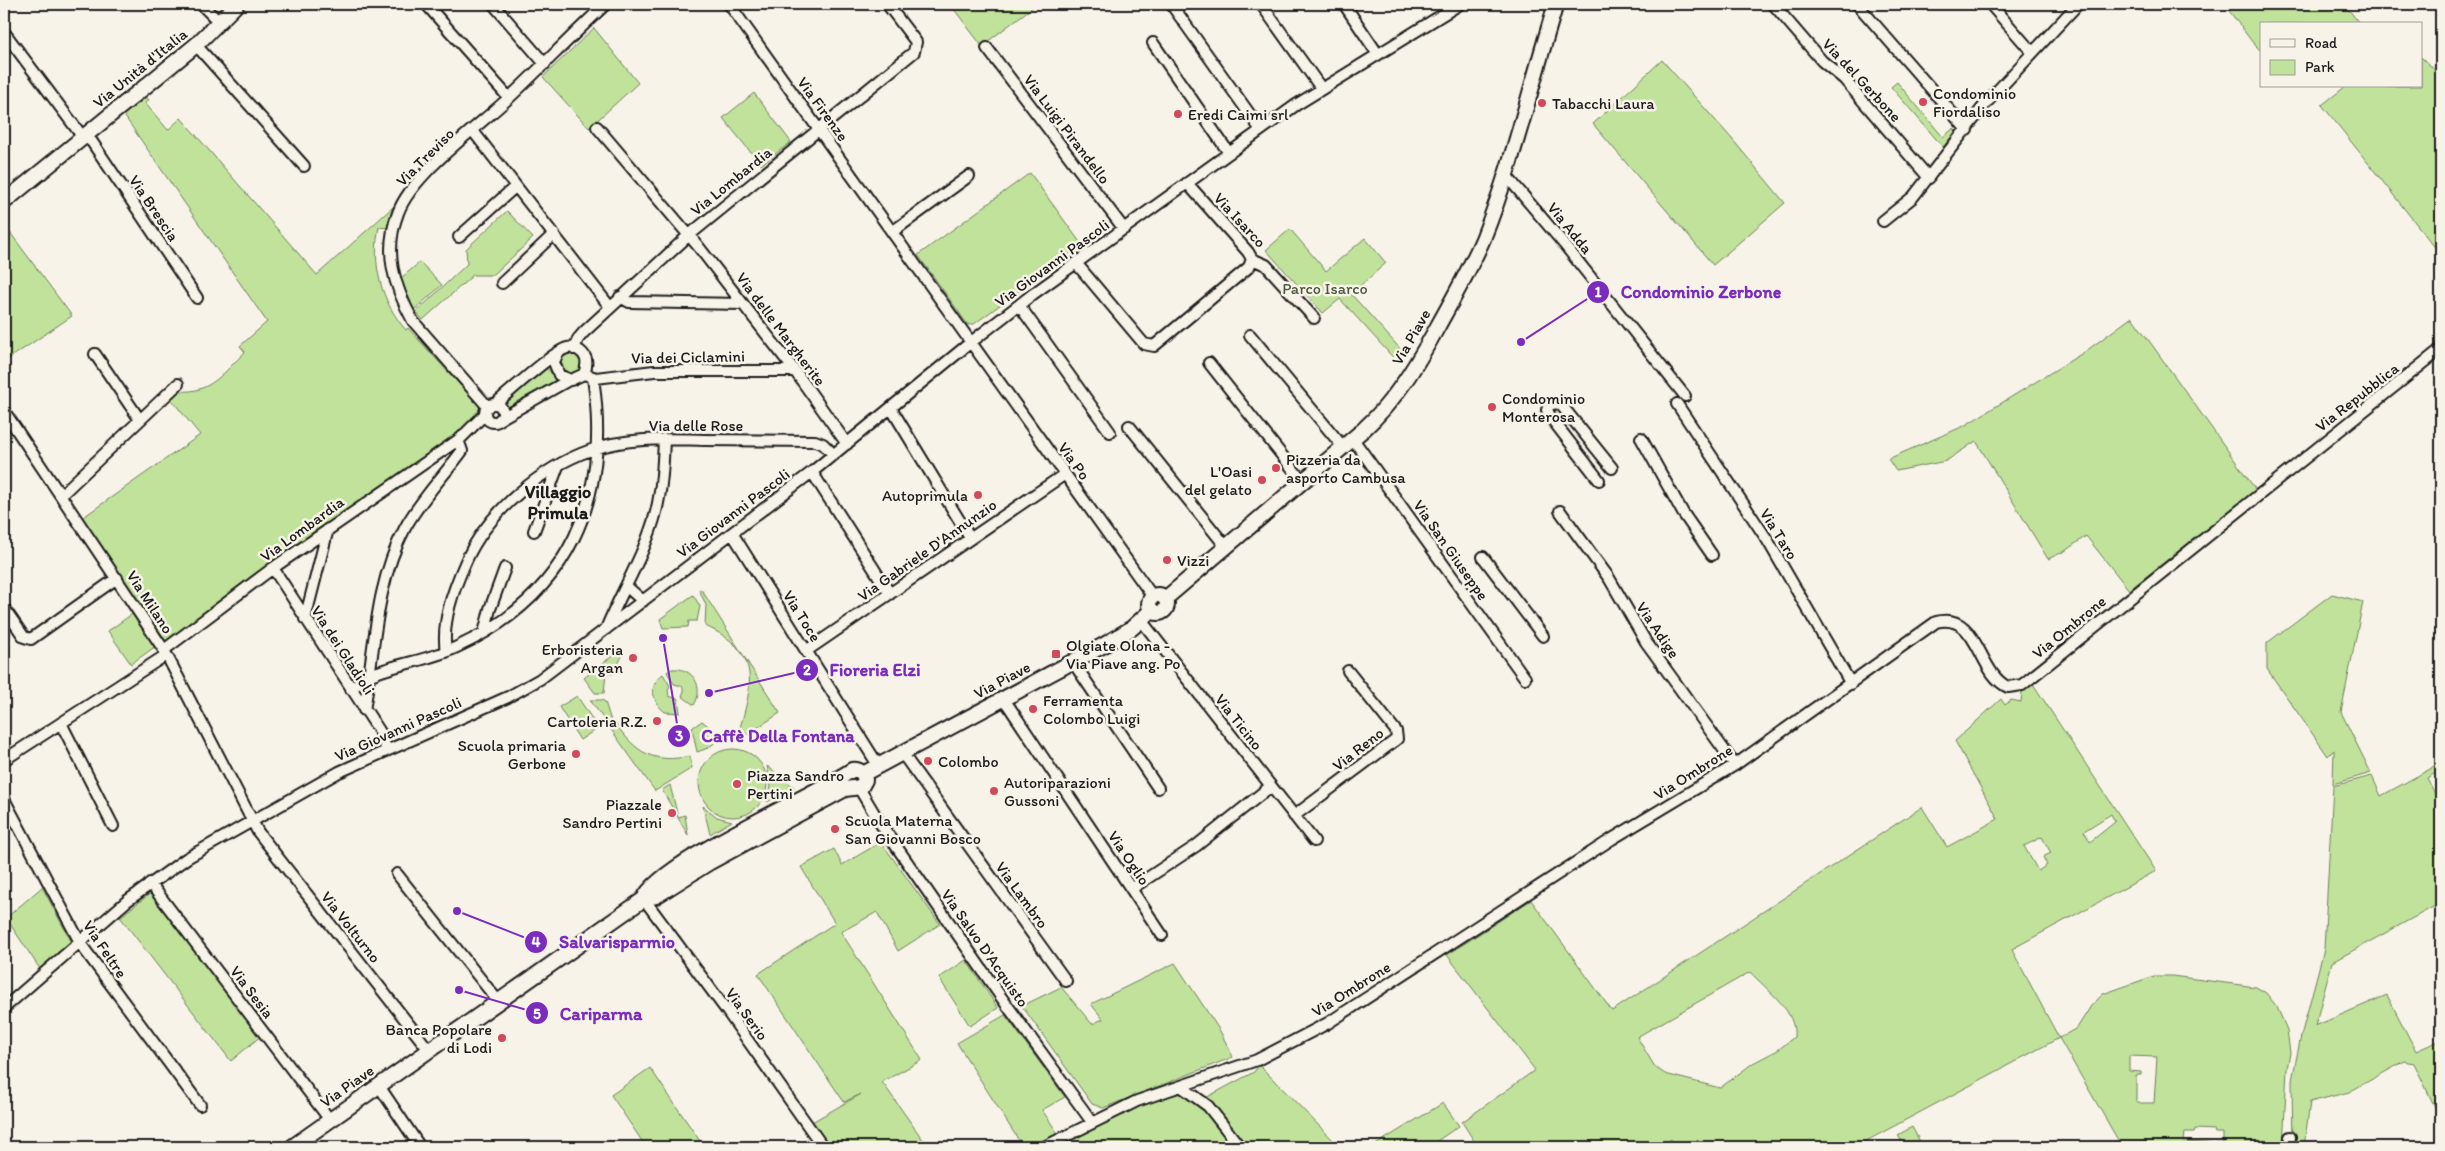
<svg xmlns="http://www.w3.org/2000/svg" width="2445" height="1151" viewBox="0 0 2445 1151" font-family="Itim,sans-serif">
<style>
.green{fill:#c1e29b;stroke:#6e7f5c;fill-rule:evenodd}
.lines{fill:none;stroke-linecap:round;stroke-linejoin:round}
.street-casing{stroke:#1c1c1c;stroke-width:14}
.secondary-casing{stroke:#1c1c1c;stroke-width:18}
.street{stroke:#f7f3e8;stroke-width:10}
.secondary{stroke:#f7f3e8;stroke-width:14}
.poi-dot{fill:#d1495b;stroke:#f7f3e8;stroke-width:2}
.labels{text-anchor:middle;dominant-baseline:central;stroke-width:5;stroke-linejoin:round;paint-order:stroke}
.street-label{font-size:16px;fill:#1c1c1c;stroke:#f7f3e8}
.poi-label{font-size:16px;fill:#1c1c1c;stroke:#f7f3e8;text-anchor:start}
.park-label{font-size:16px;fill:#4e5742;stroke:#f7f3e8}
.neighbourhood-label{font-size:18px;font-weight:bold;fill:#1c1c1c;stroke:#f7f3e8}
.leader{fill:none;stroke:#7b2cbf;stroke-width:2}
.callout-dot{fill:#7b2cbf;stroke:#f7f3e8;stroke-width:2}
.mark-label{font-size:15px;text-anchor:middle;font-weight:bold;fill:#fff}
.callout-label{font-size:18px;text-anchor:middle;font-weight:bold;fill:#7b2cbf;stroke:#f7f3e8;stroke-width:5;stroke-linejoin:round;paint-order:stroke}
</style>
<rect width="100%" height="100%" fill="#f7f3e8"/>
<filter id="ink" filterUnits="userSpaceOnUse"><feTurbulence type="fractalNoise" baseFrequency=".02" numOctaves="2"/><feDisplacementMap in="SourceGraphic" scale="10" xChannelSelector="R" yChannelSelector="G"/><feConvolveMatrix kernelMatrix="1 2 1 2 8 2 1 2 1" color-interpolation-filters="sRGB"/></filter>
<g filter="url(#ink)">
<path class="green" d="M950,4H1032L1034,6L982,46Z
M2224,4H2344L2360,24H2261V51L2253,43Z
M594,28L638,83L589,128L543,77Z
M2421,57L2439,74L2441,72V255L2322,105L2346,86H2421Z
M1662,60L1732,139L1785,203L1713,265L1593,124Z
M1897,82L1943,137L1954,128L1956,131L1943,147L1891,87Z
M754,93L791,142L761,165L723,118Z
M145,96L149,100L145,103L168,130L181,118L317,275L393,207L387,228L379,227C371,263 381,302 406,330L408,328L479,406L481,412L468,426L269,565L166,642L82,518L200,435L171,399L180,391C210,394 225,371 245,352L240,346L267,322L123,114Z
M1030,173L1082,245L974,324L968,325L918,255Z
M507,211L533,238L493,275H473L423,320L416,312L467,264L466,249Z
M6,227L72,316L4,362V229Z
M1290,229L1326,271L1365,238L1386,263L1351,294L1403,352L1398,363L1340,299L1323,313L1266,250Z
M420,262L442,285L414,310L404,292L400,279Z
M2132,317L2256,490L2129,590L2086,536L2065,551L2048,559L1976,441L1946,461L1896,471L1888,459L1964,426L2086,351Z
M561 364a10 10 0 1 1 20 0a10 10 0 1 1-20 0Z
M547,368L559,382L507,410L503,403Z
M701,589L780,713L740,739L737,737C753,686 763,651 705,626L706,605L699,590Z
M2332,594L2363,602L2341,712L2371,773L2333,784L2334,750L2328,756L2267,669V643Z
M693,595L700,606L697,621H689L688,627L663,628L660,619Z
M135,612L156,646L131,664L108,631Z
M621,649L624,652L613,674L606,673L604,693H595L584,678Z
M672,669C693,667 705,687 694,705L682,696L684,691L682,686L674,684L667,672Z
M663,674L670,686L668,691L669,696L678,699L680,713L665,712C652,702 648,685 663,674Z
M2033,684L2156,871L2012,949L2013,952L2059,1038L2077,1028L2091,1006L2103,994L2154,976H2172L2256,987L2266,993L2277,1007L2287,1030L2290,1053L2287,1069L2283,1147H2122L2059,1038L1855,1147H1676L1671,1139L1658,1147H1478L1462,1122L1535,1070L1447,955L1531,900L1612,1011L1922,807L1947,847L1998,819L1955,741L2001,699L2005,705L2011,700L2021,702L2022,692ZM2111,814L2115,822L2090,842L2084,831ZM2042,837L2051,853L2043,857L2047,865L2038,871L2024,846ZM1750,972C1767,990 1797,1011 1794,1037L1778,1050L1753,1063L1720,1088L1665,1074L1655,1067L1637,1037ZM2129,1056L2157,1057L2154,1103H2136V1075H2141V1072L2129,1071ZM2195,1129L2214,1130L2215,1133H2223V1144L2184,1142L2185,1132H2194Z
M577,696L598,728L580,740L559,707Z
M590,700H602L605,702L612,724H616C636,753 654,764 690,756L692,768L655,791Z
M702,721L722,737L708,748L697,752L692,728Z
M699 783a34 34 0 1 1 68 0a34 34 0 1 1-68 0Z
M2441,763V770L2427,778L2441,806V914L2435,906L2332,962L2315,1026L2387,995L2416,1051L2441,1040V1120L2414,1063L2405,1061L2349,1092L2310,1102L2304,1147H2293L2292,1080L2301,1036L2324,949L2333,786L2372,776L2381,796Z
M767,766L794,787L767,802L771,786Z
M670,785L678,817L685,815L688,835L662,790Z
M703,806L717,817L732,821L710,834Z
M881,842L940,924L898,951L877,912L841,932L922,1060L882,1082L928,1147H828L812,1122L861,1094L844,1102L758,974L835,923L801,867L834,849L842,865Z
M42,887L71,941L40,969L6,918Z
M152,892L262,1035L231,1061L120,917Z
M966,960L998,1008L970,1026L939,978Z
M1175,963L1220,1031L1233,1057L1103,1108L1092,1104L1022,1006L1061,987L1092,1024L1103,1019L1091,1004Z
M1005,1015L1065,1097L1042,1110L1059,1135L1035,1147H1023L957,1043Z
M1259,1065L1340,1147H1053L1142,1104L1180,1093L1196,1103L1254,1072Z
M650,1068L704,1147H646L611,1095Z
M1443,1103L1459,1126L1428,1147H1372Z
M1912,1127L1923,1147H1904L1898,1135Z"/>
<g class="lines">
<defs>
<path id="street" d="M201,4L220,23
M426,4L509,98
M493,4L545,64
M729,4L1153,597
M1171,4L1261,130
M1261,4L1321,88
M1344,4L1377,53
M1773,4L1822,61L1844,79L1929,178
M1857,4L1967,130
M1990,4L2032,52
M4,32L79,132L92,142L197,298
M1153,43L1229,153
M196,45L304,166
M987,48L1124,229
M597,127L698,246L795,371L847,444
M473,131L610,307
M1505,174L1564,244L1685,396
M1187,183L1248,252L1252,259
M1883,221L1913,197L1987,102L2078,4
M892,232L969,176
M459,237L516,186
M1252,259L1266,265L1314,318
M1076,263L1144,344L1154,346L1249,267L1252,259
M502,283L554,234
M620,297L629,302L743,304
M1019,305L1110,432
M1250,335L1343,447
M574,349L578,339L584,332L688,236L914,52L916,42L887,4
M95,354L140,420
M1209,363L1303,482
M584,374L596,378L654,371H795
M495,404C509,393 552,352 567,348C574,346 583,351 586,359C587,364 586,369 584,374L571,380L559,375L554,362L558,353
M1677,404L1768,541L1851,684
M485 413a9 9 0 1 1 18 0a9 9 0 1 1-18 0Z
M488,407L413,321C394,286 383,252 398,213C412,174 479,126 511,96C543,66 573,34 606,4
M891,408L970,538
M4,411L164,650L258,832L429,1050
M500,419L569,380
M1129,426L1227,548
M1641,438L1683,513L1712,555
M1353,439L1525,678
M812,472L890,594
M1599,480L1551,418L1547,410L1549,405L1557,403L1562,406L1612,468
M61,495L178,384
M1560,511L1609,578L1646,642L1735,765
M534,531L558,466
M732,533L878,765
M1483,557L1543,636
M273,568L380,732L387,750
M626,586L643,601
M4,608L24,637L31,639L117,578
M305,619L328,529
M1141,620L1314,841
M606,629C622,590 645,554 656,512C662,488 663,464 664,439
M484,633L490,609L505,568
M164,650L273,568L461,438L485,414
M806,651L1065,474
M446,652C441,622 454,588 466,561C478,534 497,512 519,493C540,475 565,459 591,450C627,437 667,439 704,440C741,440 778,441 815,441L823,444L834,455
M1073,662L1158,788
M351,689C358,684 365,678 373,674C400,663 430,660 457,647C570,595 611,497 593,378
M1004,699L1162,935
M364,710C375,648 375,585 405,528C420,500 443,477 462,451L458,440
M61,723L113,826
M902,753L1066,981
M4,760L166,655
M859,788L880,823L1001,997L1092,1122
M4,799L82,946L200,1105
M1294,816L1397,739L1396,731L1348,671
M397,874L498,1001
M150,883L330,1120
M1131,889L1196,846L1271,786
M644,899L727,1011L823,1147
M4,1008L127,901L187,858L339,772L508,697L540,679L812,472L970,343L1033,294L1296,105L1460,4
M379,1086L420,1147
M1182,1087L1208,1106L1240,1147
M1044,1147L1137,1101L1257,1060L1328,1023L1612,839L1735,765L1936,622C1979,611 1977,673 2008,687L2022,685L2441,349
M2289,1147L2290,1137"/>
<path id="secondary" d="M4,202L196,45L237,4
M1149 604a9 9 0 1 1 18 0a9 9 0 1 1-18 0Z
M1165,599L1363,430C1396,400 1417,364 1438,326C1454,297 1470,269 1483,239C1513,164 1532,81 1556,4
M863,774L1104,645L1132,628L1152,610
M292,1147L644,899L656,896L710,862L845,789L861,787L865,780C864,773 859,769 852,770C812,797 657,864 644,899"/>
</defs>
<use href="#street" class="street-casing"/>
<use href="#secondary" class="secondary-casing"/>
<use href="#street" class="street"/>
<use href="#secondary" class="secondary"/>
</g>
</g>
<g class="poi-dot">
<circle cx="1923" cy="102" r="5"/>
<circle cx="1542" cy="103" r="5"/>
<circle cx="1178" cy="114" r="5"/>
<circle cx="1492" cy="407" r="5"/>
<circle cx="1276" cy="468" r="5"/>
<circle cx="1262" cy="480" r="5"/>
<circle cx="978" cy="495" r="5"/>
<circle cx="1167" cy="560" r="5"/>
<rect x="1051" y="649" width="10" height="10" rx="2.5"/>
<circle cx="633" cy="658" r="5"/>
<circle cx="1033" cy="709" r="5"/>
<circle cx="657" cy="721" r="5"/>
<circle cx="576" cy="754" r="5"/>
<circle cx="928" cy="761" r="5"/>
<circle cx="737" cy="784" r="5"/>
<circle cx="994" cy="791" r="5"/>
<circle cx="672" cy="813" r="5"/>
<circle cx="835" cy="829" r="5"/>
<circle cx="502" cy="1038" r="5"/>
</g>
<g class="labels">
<g class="street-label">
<text transform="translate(140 68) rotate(-39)">Via Unità d'Italia</text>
<text transform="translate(1862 80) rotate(47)">Via del Gerbone</text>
<text transform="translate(823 109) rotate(54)">Via Firenze</text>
<text transform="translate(1067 129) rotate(53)">Via Luigi Pirandello</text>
<text transform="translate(425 157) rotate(-45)">Via Treviso</text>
<text transform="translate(731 181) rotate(-39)">Via Lombardia</text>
<text transform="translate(154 208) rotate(56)">Via Brescia</text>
<text transform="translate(1240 220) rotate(47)">Via Isarco</text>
<text transform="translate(1570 228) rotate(51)">Via Adda</text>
<text transform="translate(1052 263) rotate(-36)">Via Giovanni Pascoli</text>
<text transform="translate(781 329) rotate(53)">Via delle Margherite</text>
<text transform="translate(1411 337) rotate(-60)">Via Piave</text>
<text transform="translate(688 357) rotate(-1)">Via dei Ciclamini</text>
<text transform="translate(2357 397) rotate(-38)">Via Repubblica</text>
<text x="696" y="425">Via delle Rose</text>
<text transform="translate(1074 461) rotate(54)">Via Po</text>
<text transform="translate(733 513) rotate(-37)">Via Giovanni Pascoli</text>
<text transform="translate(302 529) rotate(-36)">Via Lombardia</text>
<text transform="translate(1779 534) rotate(58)">Via Taro</text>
<text transform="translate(927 550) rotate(-35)">Via Gabriele D'Annunzio</text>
<text transform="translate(1451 550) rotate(55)">Via San Giuseppe</text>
<text transform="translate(150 602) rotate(57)">Via Milano</text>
<text transform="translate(802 616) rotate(58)">Via Toce</text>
<text transform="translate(2069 627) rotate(-39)">Via Ombrone</text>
<text transform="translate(1658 630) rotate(56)">Via Adige</text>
<text transform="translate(343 650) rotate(57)">Via dei Gladioli</text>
<text transform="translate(1002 680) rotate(-28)">Via Piave</text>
<text transform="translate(1239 722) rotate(52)">Via Ticino</text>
<text transform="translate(398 729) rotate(-24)">Via Giovanni Pascoli</text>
<text transform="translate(1358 749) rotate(-38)">Via Reno</text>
<text transform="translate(1693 772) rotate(-32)">Via Ombrone</text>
<text transform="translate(1129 858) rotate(56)">Via Oglio</text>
<text transform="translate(1022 895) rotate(54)">Via Lambro</text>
<text transform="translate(351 927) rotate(52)">Via Volturno</text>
<text transform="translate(985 948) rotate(55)">Via Salvo D'Acquisto</text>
<text transform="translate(105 949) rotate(56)">Via Feltre</text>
<text transform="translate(1351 989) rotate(-32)">Via Ombrone</text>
<text transform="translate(252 992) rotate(53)">Via Sesia</text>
<text transform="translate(747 1014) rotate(54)">Via Serio</text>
<text transform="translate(347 1086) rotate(-35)">Via Piave</text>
</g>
<g class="poi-label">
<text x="1933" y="93">Condominio<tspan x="1933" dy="18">Fiordaliso</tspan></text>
<text x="1552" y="103">Tabacchi Laura</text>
<text x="1188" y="114">Eredi Caimi srl</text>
<text x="1502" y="398">Condominio<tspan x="1502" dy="18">Monterosa</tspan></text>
<text x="1286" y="459">Pizzeria da<tspan x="1286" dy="18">asporto Cambusa</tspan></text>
<text x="1252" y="471" text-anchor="end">L'Oasi<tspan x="1252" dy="18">del gelato</tspan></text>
<text x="968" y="495" text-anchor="end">Autoprimula</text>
<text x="1177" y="560">Vizzi</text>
<text x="1066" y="645">Olgiate Olona -<tspan x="1066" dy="18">Via Piave ang. Po</tspan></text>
<text x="623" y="649" text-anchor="end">Erboristeria<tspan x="623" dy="18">Argan</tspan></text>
<text x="1043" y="700">Ferramenta<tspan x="1043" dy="18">Colombo Luigi</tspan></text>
<text x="647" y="721" text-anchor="end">Cartoleria R.Z.</text>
<text x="566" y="745" text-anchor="end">Scuola primaria<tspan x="566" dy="18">Gerbone</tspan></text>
<text x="938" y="761">Colombo</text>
<text x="747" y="775">Piazza Sandro<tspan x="747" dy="18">Pertini</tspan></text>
<text x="1004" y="782">Autoriparazioni<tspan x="1004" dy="18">Gussoni</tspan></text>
<text x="662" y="804" text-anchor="end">Piazzale<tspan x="662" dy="18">Sandro Pertini</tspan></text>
<text x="845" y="820">Scuola Materna<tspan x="845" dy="18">San Giovanni Bosco</tspan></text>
<text x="492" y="1029" text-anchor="end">Banca Popolare<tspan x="492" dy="18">di Lodi</tspan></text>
</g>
<g class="park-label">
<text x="1325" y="288">Parco Isarco</text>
</g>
<g class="neighbourhood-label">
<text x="558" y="492">Villaggio<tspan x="558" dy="21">Primula</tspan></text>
</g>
</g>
<path class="leader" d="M1521 342L1598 292M709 693L807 670M663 638L679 736M457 911L536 942M459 990L537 1013"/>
<g class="callout-dot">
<circle cx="1521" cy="342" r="5"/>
<circle cx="709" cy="693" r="5"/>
<circle cx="663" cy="638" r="5"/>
<circle cx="457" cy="911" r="5"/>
<circle cx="459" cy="990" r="5"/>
<circle cx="1598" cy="292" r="12"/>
<circle cx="807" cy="670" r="12"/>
<circle cx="679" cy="736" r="12"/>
<circle cx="536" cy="942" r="12"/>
<circle cx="537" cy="1013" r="12"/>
</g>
<g class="mark-label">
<text x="1598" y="297">1</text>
<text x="807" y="675">2</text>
<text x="679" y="741">3</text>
<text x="536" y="947">4</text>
<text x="537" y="1019">5</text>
</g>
<g class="callout-label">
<text x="1701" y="298">Condominio Zerbone</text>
<text x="875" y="676">Fioreria Elzi</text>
<text x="778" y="742">Caffè Della Fontana</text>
<text x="617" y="948">Salvarisparmio</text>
<text x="601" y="1020">Cariparma</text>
</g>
<rect width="2445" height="1151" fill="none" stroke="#f7f3e8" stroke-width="20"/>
<rect x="10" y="10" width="2425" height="1131" fill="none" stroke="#1c1c1c" stroke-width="2" filter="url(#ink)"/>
<rect x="2260" y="22" width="162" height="65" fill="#f7f3e8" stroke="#9f9d96"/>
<rect x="2270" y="39" width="25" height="8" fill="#f7f3e8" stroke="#9f9d96"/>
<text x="2305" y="48" font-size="15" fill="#1c1c1c">Road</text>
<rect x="2270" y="60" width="25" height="15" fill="#c1e29b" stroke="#9f9d96"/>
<text x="2305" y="72" font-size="15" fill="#1c1c1c">Park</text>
</svg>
